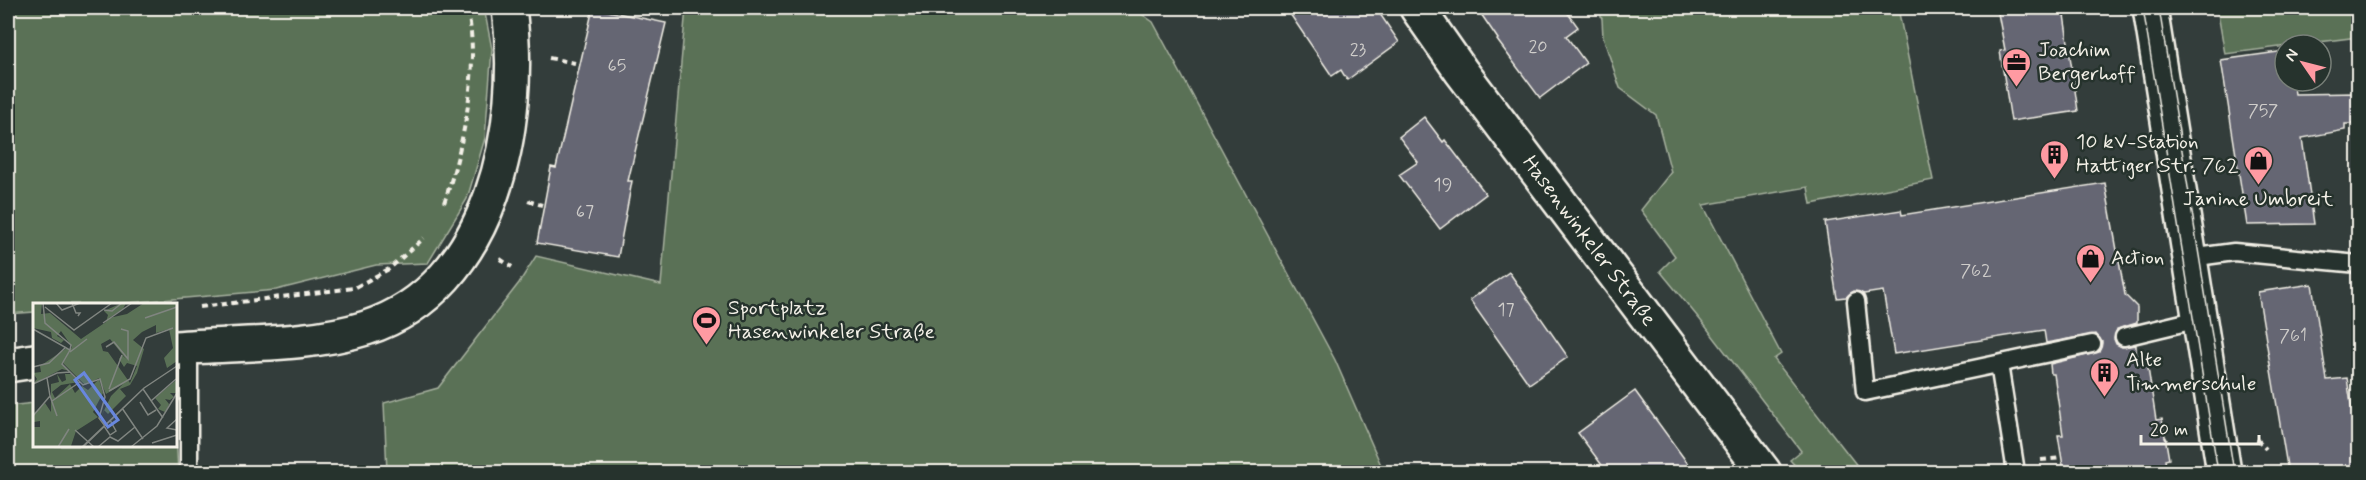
<svg xmlns="http://www.w3.org/2000/svg" width="2366" height="480" viewBox="0 0 2366 480" font-family="Mynerve,sans-serif">
<style>
.green{fill:#5a7156;stroke:#a7b19f;stroke-width:1.5}
.building{fill:#656673;stroke:#f4f1e8;stroke-width:1.5}
.lines{fill:none;stroke-linecap:round;stroke-linejoin:round}
.service-casing{stroke:#f4f1e8;stroke-width:21}
.tertiary-casing{stroke:#f4f1e8;stroke-width:38}
.path{stroke:#f4f1e8;stroke-width:4;stroke-dasharray:6 4.5;stroke-linecap:butt}
.service{stroke:#26332d;stroke-width:16}
.tertiary{stroke:#26332d;stroke-width:33}
.tram{stroke:#f4f1e8;stroke-width:1.5}
.labels{text-anchor:middle;dominant-baseline:central;stroke-width:5;stroke-linejoin:round;paint-order:stroke}
.number-label{font-size:18px;fill:#d0cecb}
.poi-label{font-size:21px;fill:#f4f1e8;stroke:#26332d;text-anchor:start}
.street-label{font-size:21px;fill:#f4f1e8;stroke:#26332d}
.inset-road{fill:none;stroke:#808580;stroke-width:1.5}
.view{fill:#6887de;fill-opacity:0.15;stroke:#6887de;stroke-width:3}
.inset-edge{fill:none;stroke:#f4f1e8;stroke-width:3}
</style>
<rect width="100%" height="100%" fill="#333d3b"/>
<filter id="ink" filterUnits="userSpaceOnUse"><feTurbulence type="fractalNoise" baseFrequency=".0167" numOctaves="2"/><feDisplacementMap in="SourceGraphic" scale="12" xChannelSelector="R" yChannelSelector="G"/><feConvolveMatrix kernelMatrix="1 2 1 2 8 2 1 2 1" color-interpolation-filters="sRGB"/></filter>
<g filter="url(#ink)">
<path class="green" d="M8,8H484L492,49L485,138L467,199L428,263L376,265L276,290L116,304H34V312L8,314Z
M686,8H1133L1153,22L1335,360L1384,472H387L384,403L438,388L519,283L536,256L661,285Z
M1598,8H1898L1933,180L1811,204L1808,187L1703,205L1781,354L1774,359L1862,472H1801L1790,460L1801,451L1706,327L1660,271L1675,256L1641,210L1671,172L1656,115L1620,88L1603,37L1602,19Z
M2217,8H2358V37L2225,54Z
M34,403V446H176V433L178,472H8V406Z"/>
<path class="building" d="M593,8L666,23L628,181H632L618,257L537,243L551,167L556,168Z
M1286,8H1376L1399,42L1347,80L1341,70L1332,76Z
M1477,8H1564L1578,27L1566,36L1586,63L1540,98L1497,40L1498,39Z
M1997,8H2063L2078,111L2011,121L2000,51L2005,50Z
M2285,51V81H2293L2295,94L2358,93V124H2345V130L2302,138L2314,224L2247,225L2221,60Z
M1424,117L1443,142L1445,140L1486,194L1440,229L1399,175L1418,162L1399,137Z
M2105,183L2125,295L2137,307V323L2117,329L2114,339L2116,344L2122,347L2136,345V357L2146,355L2156,420L2162,419L2169,459L2165,460L2167,472H2064L2058,435H2063L2054,374H2051L2050,364L2099,352L2102,342L2096,334L2046,343L2044,330L1894,354L1883,291L1864,294L1854,291L1846,297L1837,298L1825,222L1901,210L1902,215Z
M1509,272L1568,357L1529,384L1470,300Z
M2312,284L2327,380L2347,378L2358,449V472H2288L2258,292Z
M1635,391L1694,472H1607L1578,433Z"/>
<g class="lines">
<defs>
<path id="service" d="M2190,258L2234,252L2358,264
M1856,301L1865,392L2092,344
M2124,337L2199,319
M1999,364L2016,472
M189,472V347"/>
<path id="tertiary" d="M1417,8L1461,71L1764,472
M2150,8L2224,472
M176,348C236,343 309,346 366,328C494,287 524,123 509,8
M8,365L34,361"/>
</defs>
<use href="#service" class="service-casing"/>
<use href="#tertiary" class="tertiary-casing"/>
<path class="path" d="M549,58L575,63
M528,201L542,205
M444,203C463,148 481,65 467,8
M500,259L512,267
M200,307L354,288L389,269L424,238
M2165,439L2167,438
M2257,439L2266,449
M2041,460L2062,458"/>
<use href="#service" class="service"/>
<use href="#tertiary" class="tertiary"/>
<path class="tram" d="M2143,8L2218,472
M2159,8L2234,472"/>
</g>
</g>
<defs>
<symbol id="office-pin" viewBox="-11 -11 22 30"><path d="M0 17L-7.5 6A9.5 9.5 0 1 1 7.5 6Z" fill="#ff9aa2" stroke="#26332d"/><path d="M-6-3h4V-5.5h4V-3h4V5H-6ZM-1-4.5V-3h2v-1.5ZM-6 0V1H6V0Z" fill="#111"/></symbol>
<symbol id="building-pin" viewBox="-11 -11 22 30"><path d="M0 17L-7.5 6A9.5 9.5 0 1 1 7.5 6Z" fill="#ff9aa2" stroke="#26332d"/><path d="M-4-6H4V6H1V3H-1V6H-4ZM-2.5-4.3h1.7v1.8h-1.7ZM.8-4.3h1.7v1.8H.8ZM-2.5-1h1.7V.8h-1.7ZM.8-1h1.7V.8H.8Z" fill="#111"/></symbol>
<symbol id="shop-pin" viewBox="-11 -11 22 30"><path d="M0 17L-7.5 6A9.5 9.5 0 1 1 7.5 6Z" fill="#ff9aa2" stroke="#26332d"/><path d="M-5-2.5h2.3a2.7 3.5 0 0 1 5.4 0H5L5.5 6h-11ZM-1.5-2.5h3a1.5 2.3 0 0 0-3 0Z" fill="#111"/></symbol>
<symbol id="stadium-pin" viewBox="-11 -11 22 30"><path d="M0 17L-7.5 6A9.5 9.5 0 1 1 7.5 6Z" fill="#ff9aa2" stroke="#26332d"/><path d="M0-5a6.5 5 0 1 0 0 10a6.5 5 0 1 0 0-10ZM-3.5-1.8h7v3.6h-7Z" fill="#111"/></symbol>
</defs>
<g fill-rule="evenodd">
<use href="#office-pin" x="2000" y="46" width="33" height="45"/>
<use href="#building-pin" x="2038" y="138" width="33" height="45"/>
<use href="#shop-pin" x="2242" y="144" width="33" height="45"/>
<use href="#shop-pin" x="2074" y="242" width="33" height="45"/>
<use href="#stadium-pin" x="690" y="304" width="33" height="45"/>
<use href="#building-pin" x="2088" y="356" width="33" height="45"/>
</g>
<g class="labels">
<g class="number-label">
<text x="1538" y="47">20</text>
<text x="1358" y="50">23</text>
<text x="617" y="66">65</text>
<text x="2263" y="111">757</text>
<text x="1443" y="185">19</text>
<text x="585" y="212">67</text>
<text x="1976" y="271">762</text>
<text x="1506" y="310">17</text>
<text x="2293" y="336">761</text>
</g>
<g class="poi-label">
<text x="2038" y="50">Joachim<tspan x="2038" dy="24">Bergerhoff</tspan></text>
<text x="2076" y="142">10 kV-Station<tspan x="2076" dy="24">Hattiger Str. 762</tspan></text>
<text x="2258" y="199" text-anchor="middle">Janine Umbreit</text>
<text x="2111" y="258">Action</text>
<text x="728" y="308">Sportplatz<tspan x="728" dy="24">Hasenwinkeler Straße</tspan></text>
<text x="2126" y="360">Alte<tspan x="2126" dy="24">Timmerschule</tspan></text>
</g>
<g class="street-label">
<text transform="translate(1589 241) rotate(53)">Hasenwinkeler Straße</text>
</g>
</g>
<g transform="translate(33 303)">
<rect width="144" height="144" fill="#333d3b"/>
<path d="M9,0L8,11L17,10L48,36L73,19L75,12L71,8L89,0H93L90,6L76,15L94,11L111,0H144V58L134,65L131,55L140,45L136,26L123,30V22L109,29L100,37L111,46L104,70L97,82L87,86L93,93L75,111L71,107L67,116L78,93L90,81L73,91L66,75L52,82L30,60L39,44L28,28L24,33L31,37L28,40L19,35L18,29L0,25V1ZM77,36L93,56L89,52L86,56L91,64L94,60L104,63L97,80L75,49L70,48L68,41ZM34,45L37,48L29,61L36,68L29,66L0,81L4,76L0,70L8,69L7,63ZM24,71L29,79L33,77L32,71H38L46,79L28,82L19,89L22,95L37,81L42,90L49,83L55,87L66,76L70,90L60,109L65,114L43,128L38,143L0,144L1,124H7V118L1,119V110L12,100L18,109V81L26,79ZM142,78L144,79L143,90H137L141,94L137,97L132,96L136,101L135,104L132,109L125,106L128,102L122,95Z" fill="#5a7156" fill-rule="evenodd"/>
<path class="inset-road" d="M10,0L12,20L38,42L37,47M23,0L29,7L47,0M39,0L43,10H47L45,13M12,4L41,27L79,0M71,7L79,8L89,0M112,15L144,4M70,20L99,0M0,26L37,47L29,61L50,82L67,76L72,94L66,115L72,123M73,44L81,39L95,56V28L88,26M37,49L54,36M0,64L16,60L33,44M0,81L24,70L37,69M76,86L89,52M110,86L130,115M76,88L97,76L113,35L140,25M17,93L24,113M19,98L47,79M118,98L143,76M107,99L115,112L123,107M89,105L110,136M0,113L17,93L14,75M144,116L134,125L144,127M71,123L77,132L83,128L77,117M42,127L61,144M119,140L144,132M25,144L36,126M49,144L111,85L144,63M50,144L111,85L144,63M65,144L77,134L85,138L102,124M98,144L124,123L144,90"/>
<path class="view" d="M51,70L85,117L75,124L42,77Z"/>
<rect width="144" height="144" class="inset-edge"/>
</g>
<rect width="2366" height="480" fill="none" stroke="#26332d" stroke-width="30"/>
<rect x="15" y="15" width="2336" height="450" fill="none" stroke="#f4f1e8" stroke-width="2" filter="url(#ink)"/>
<g transform="translate(2303 63) rotate(305)"><circle r="28" fill="#26332d" stroke="#787f78" stroke-width="1.5"/>
<path d="M0-4.5L10 22L0 15L-10 22Z" fill="#ff9aa2"/>
<text y="-9" font-size="16" font-weight="bold" text-anchor="middle" fill="#f4f1e8">N</text>
</g>
<path d="M2141 435v9h118v-9" fill="none" stroke="#f4f1e8" stroke-width="3"/>
<text x="2150" y="435" font-size="18" fill="#f4f1e8" stroke="#26332d" stroke-width="4.5" paint-order="stroke">20 m</text>
</svg>
